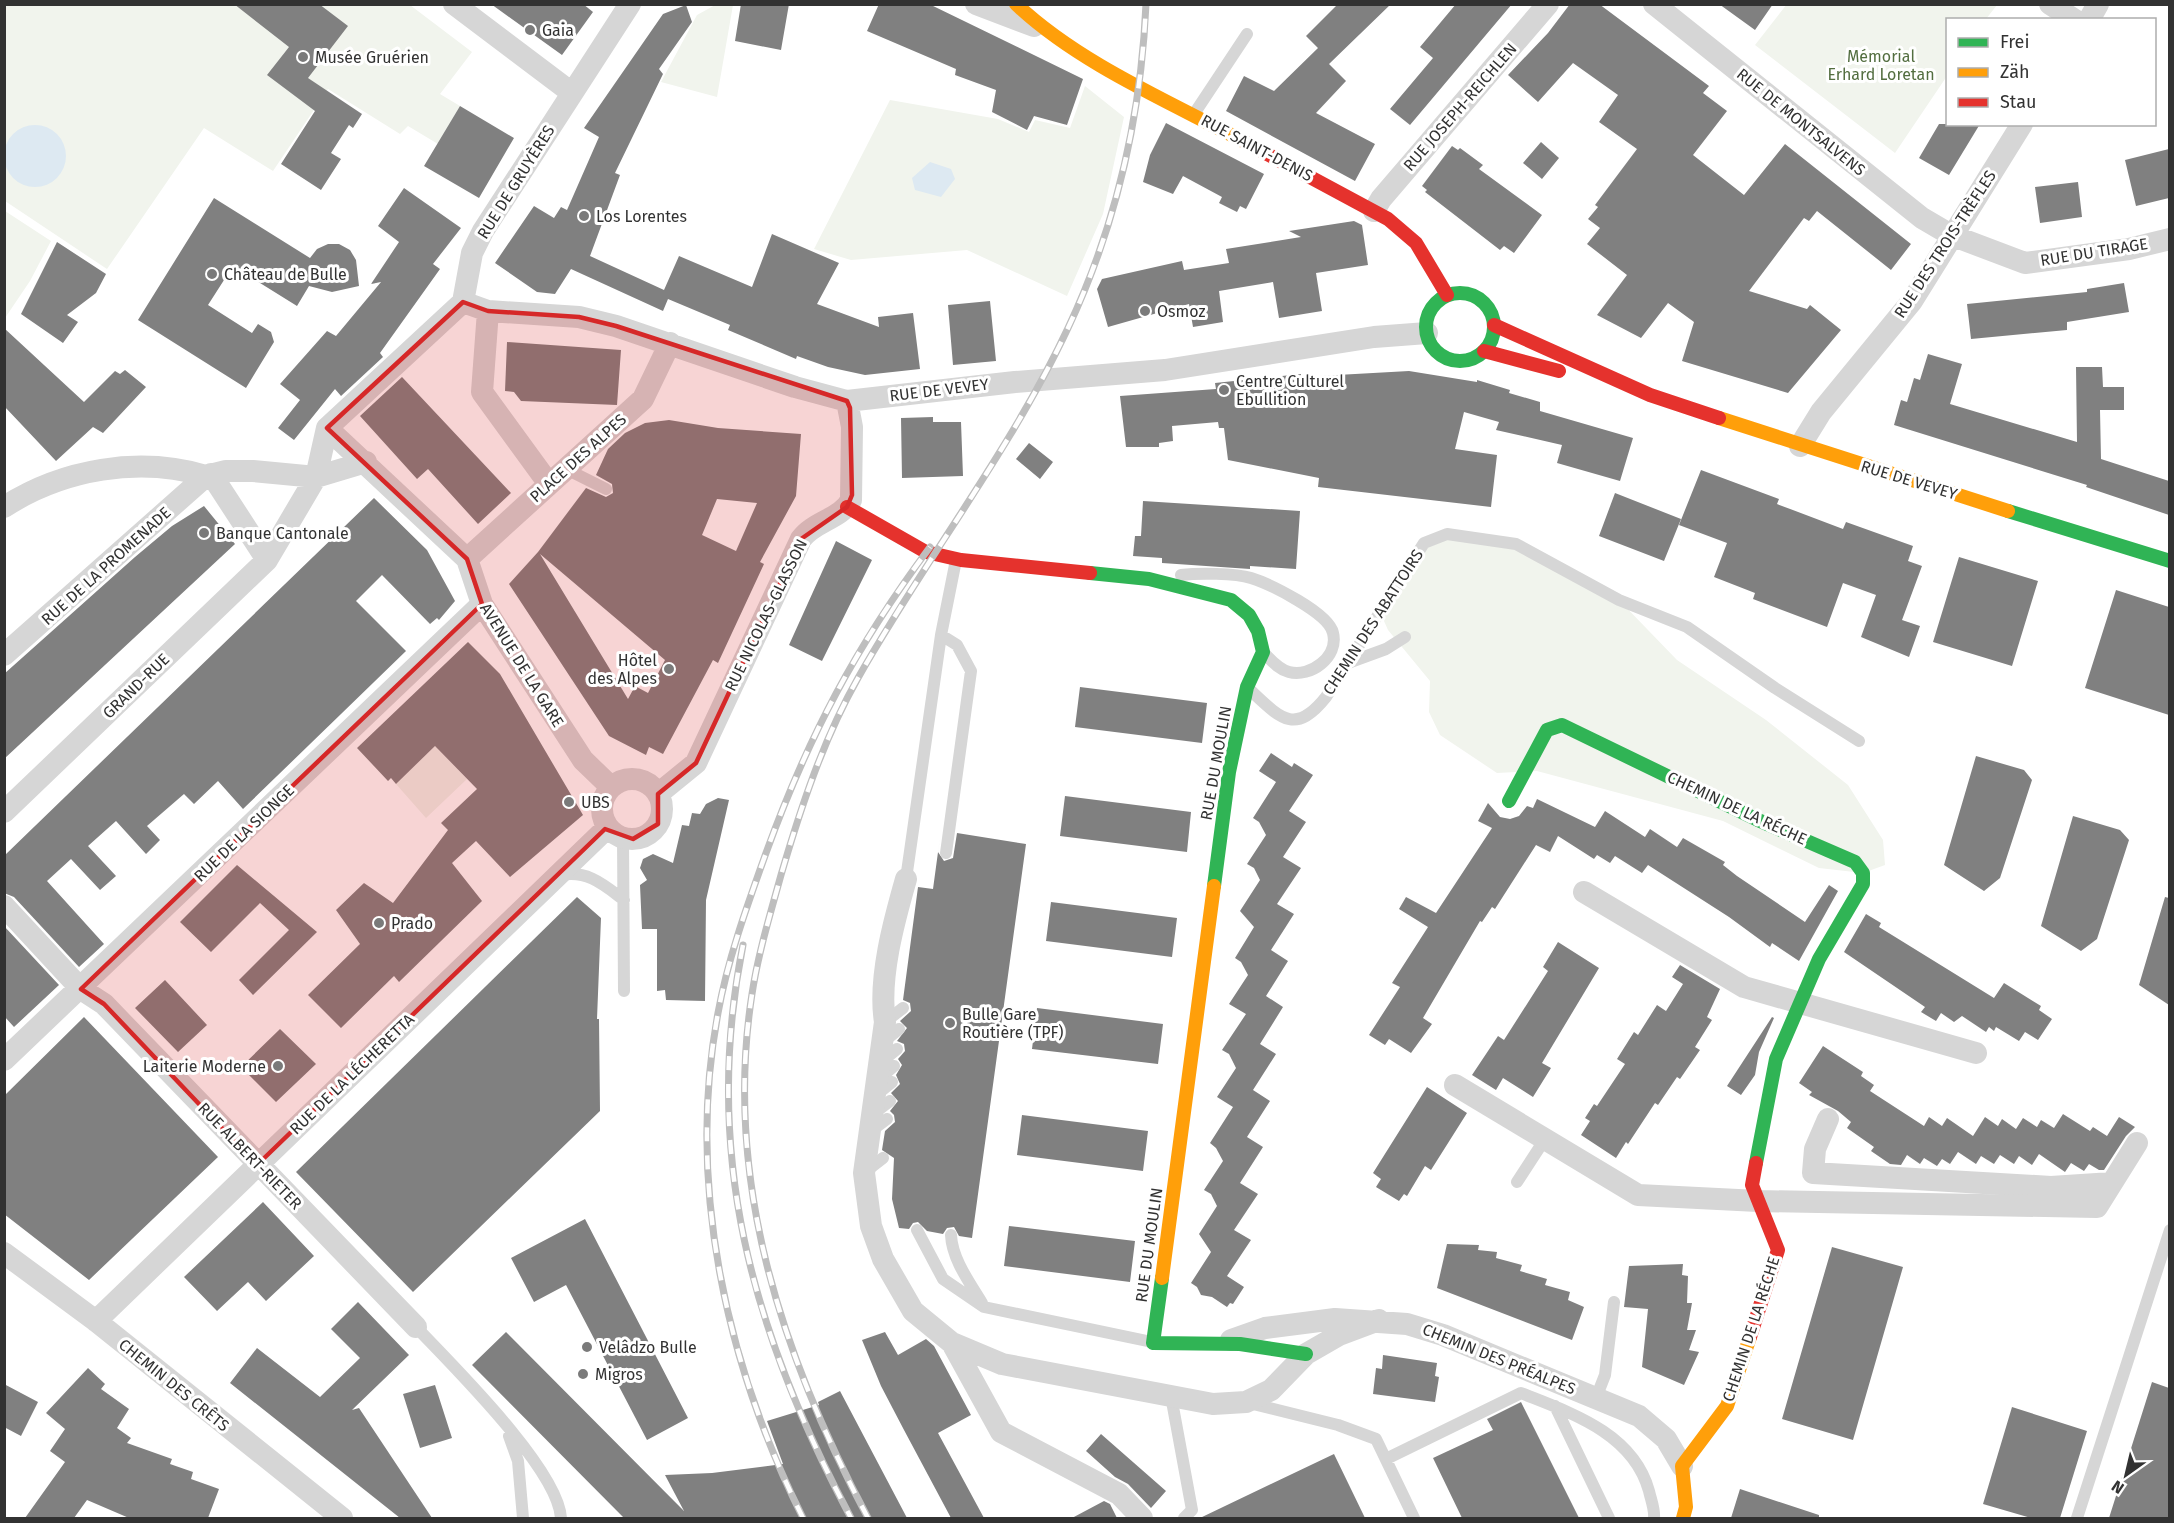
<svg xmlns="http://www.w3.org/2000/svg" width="2174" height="1523" viewBox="0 0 2174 1523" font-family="'Fira Sans',sans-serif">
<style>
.green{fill:#f1f4ed}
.water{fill:#dde9f2}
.building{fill:#808080;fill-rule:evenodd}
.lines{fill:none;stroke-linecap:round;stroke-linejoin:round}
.lane{stroke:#d6d6d6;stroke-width:12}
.street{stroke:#d6d6d6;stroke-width:22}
.fast{stroke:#30b455;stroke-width:14}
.slow{stroke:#ff9f0a;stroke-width:14}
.jam{stroke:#e5322d;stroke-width:14}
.rail-casing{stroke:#bebebe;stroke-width:7}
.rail{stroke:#fff;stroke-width:4.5;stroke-dasharray:14;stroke-linecap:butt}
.marked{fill:#d62828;fill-opacity:0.2;stroke:#d62828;stroke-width:4.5;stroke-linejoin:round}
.poi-dot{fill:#7a7a7a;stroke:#fff;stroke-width:2}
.labels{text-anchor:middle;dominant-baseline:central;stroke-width:6;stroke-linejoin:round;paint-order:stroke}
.poi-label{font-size:16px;fill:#323232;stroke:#fff;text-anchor:start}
.park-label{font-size:16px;fill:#536e40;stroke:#fff}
.street-label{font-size:16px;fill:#323232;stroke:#fff}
</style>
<rect width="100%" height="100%" fill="#fff"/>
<path class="green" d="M717,4L733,5L717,97L661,82L697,15Z
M1787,4H1997V5L1986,19L1948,20L1947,76L1895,153L1755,45Z
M4,5H410L472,52L440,94L460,106L438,144L408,126L400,134L328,89L273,171L204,128L107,269L5,201Z
M1085,86L1124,117L1103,214L1067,296L967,250L851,260L814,249L890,100L998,119L1029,132L1035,120L1070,128Z
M5,211L51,241L30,281L5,318Z
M1434,537L1516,544L1619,600L1677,660L1766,720L1848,785L1883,840L1885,865L1863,873L1819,868L1723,821L1537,771L1497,773L1440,735L1429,712L1430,681L1388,630L1380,612Z
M435,746L467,779L426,818L396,784Z"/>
<path class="water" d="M4 156a31 31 0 1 1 62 0a31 31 0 1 1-62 0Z
M930,162L951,169L955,179L941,197L915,190L912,178Z"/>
<path class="building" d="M234,4H319L348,26L308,78L362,114L353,128L349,125L331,153L341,159L321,190L281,164L315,111L267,75L289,47Z
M491,4H583L593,12L562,55Z
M741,4H789L781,50L735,41Z
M879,4H929L1083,79L1067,125L1034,116L1027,130L992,112L996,90L955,75L956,69L867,31Z
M1338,4H1391L1329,64L1346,81L1316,113L1375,144L1355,181L1226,111L1244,76L1274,91L1318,48L1306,36Z
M1456,4H1512L1410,125L1390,109L1433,58L1420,47Z
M1570,4H1599L1709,86L1703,93L1727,111L1693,155L1744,195L1785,144L1911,244L1891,270L1817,211L1809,221L1804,218L1749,291L1807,309L1810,305L1841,330L1788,393L1682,361L1694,322L1668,303L1641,338L1597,315L1627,275L1587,244L1600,228L1588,219L1598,207L1595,205L1637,149L1599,122L1618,95L1573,63L1538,102L1508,75L1548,33Z
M1719,4H1773L1755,30Z
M686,5L692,22L659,69L663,74L615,173L620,175L590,256L664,290L679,256L752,287L772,234L839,263L817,304L879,327L878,317L913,313L920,369L865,375L828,367L797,356L796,359L728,330L730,325L668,299L663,311L571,269L555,294L537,292L495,263L534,206L554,218L561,207L567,210L599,137L584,128L663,14Z
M460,106L514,138L479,198L424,166Z
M1166,123L1264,174L1246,209L1240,206L1237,212L1219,203L1222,197L1183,176L1173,194L1143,182L1150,155Z
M1939,124H1980L1949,175L1919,158Z
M1541,142L1559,158L1542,179L1523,163Z
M1452,146L1458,150L1460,148L1483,165L1479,169L1542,215L1514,253L1504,246L1500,250L1425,192L1427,190L1422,186Z
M2169,149V198L2136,206L2125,160Z
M2078,182L2082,217L2040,223L2035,187Z
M404,188L461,228L433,264L440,269L380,353L383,357L341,396L335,389L294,440L278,428L300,400L280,384L327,331L336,336L381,282L371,284L399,242L378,226Z
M214,198L310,258L317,249L328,244H339L350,250L356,260L359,286L332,292L309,286L297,306L233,266L208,305L252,333L258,324L271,332L274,342L246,388L138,320Z
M1354,221L1362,225L1368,265L1316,273L1322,311L1279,318L1273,282L1219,291L1223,322L1193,327L1189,304L1108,327L1097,289L1102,279L1182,261L1184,270L1229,263L1226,249L1301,237L1289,231Z
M57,242L106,274L96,293L67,315L78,322L63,343L21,314Z
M2124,283L2129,312L2067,322V330L1971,339L1967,304L2087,292V289Z
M990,301L996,361L953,365L948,305Z
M4,328L84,402L115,371L120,374L125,370L146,387L103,433L93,427L56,461L4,406Z
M507,342L621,350L617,405L521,401L514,392L505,391Z
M1928,354L1962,364L1950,404L2077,442L2076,367H2102L2103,387H2124V410H2100L2101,459L2169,481V515L2086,487L2087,485L1894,425L1901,400L1907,402L1914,378L1920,380Z
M1409,371L1477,382V380L1510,390L1509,393L1540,402V411L1633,438L1620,481L1557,463L1562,445L1496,430L1499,422L1464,412L1455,449L1497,455L1491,507L1318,487L1319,478L1228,460L1224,428H1219L1218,422L1172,426L1173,441L1159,443V447H1126L1120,396L1216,389L1215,383L1301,374V377Z
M402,377L511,493L478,524L428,469L417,479L360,416Z
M933,417V422H961L963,476L902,478L901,418Z
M669,420L718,428L801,434L796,496L760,562L764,564L718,663L713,660L663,754L649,747L646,755L609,736L509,584L538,552L586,488L606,497L613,493L612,484L596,475L608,449L625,433L645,423ZM717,499L757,503L736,551L702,535ZM540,554L665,660L648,693L635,686L628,699Z
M1029,443L1053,462L1040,479L1016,459Z
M1701,470L1779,499L1777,504L1843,529L1846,522L1913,546L1908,561L1922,566L1902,620L1920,626L1909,657L1861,637L1876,595L1843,583L1827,627L1753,599L1755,593L1714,577L1727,543L1679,525Z
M1615,493L1681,519L1664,561L1599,536Z
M374,498L427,550L455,601L439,620L437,618L430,624L382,575L356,601L406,651L243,809L218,781L194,804L184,794L147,826L160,840L146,854L116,821L88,846L116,876L100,890L71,859L47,881L104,944L79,967L14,897L4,893V856Z
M1143,501L1300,511L1296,569L1250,566V569L1162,563V558L1133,556L1135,536H1141Z
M204,506L235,544L4,759V674L135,557L172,526Z
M836,541L872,560L822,661L789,645Z
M1959,557L2038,581L2012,666L1933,642Z
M2116,590L2169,607V715L2085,688Z
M468,642L500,674L583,815L510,877L476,841L452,863L482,901L399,982L394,976L341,1028L308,995L360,944L336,910L364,883L393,903L448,830L441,823L477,789L435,746L396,784L391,778L388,781L357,748Z
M1080,687L1207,703L1202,743L1075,727Z
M1271,753L1292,767L1294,763L1313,775L1289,811L1306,822L1283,857L1301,868L1277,904L1294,914L1271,950L1288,961L1266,996L1283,1007L1260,1044L1276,1054L1253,1090L1270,1101L1247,1137L1263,1147L1240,1183L1258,1194L1234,1230L1251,1240L1227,1276L1244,1287L1233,1304L1230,1303L1227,1307L1212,1297L1201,1295L1197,1287L1191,1283L1211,1252L1199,1234L1217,1206L1211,1194L1204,1190L1223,1161L1216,1148L1210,1143L1233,1107L1217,1097L1236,1068L1229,1054L1222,1050L1246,1014L1229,1004L1248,975L1241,962L1235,958L1254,927L1240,911L1260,880L1254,868L1247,864L1266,835L1259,822L1253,818L1276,782L1259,771Z
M1976,756L2024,770L2032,780L2000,878L1984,891L1944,865Z
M1065,796L1191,812L1187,852L1060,836Z
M718,798L729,800L706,900L705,1001L666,1000L665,990L657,991V929H642L640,885L647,880L640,868L643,859L653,854L673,863L682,825L689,826L692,813L700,814L706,804Z
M1537,799L1595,827L1605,811L1645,837L1650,829L1677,847L1683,838L1725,862L1723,865L1737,876L1805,922L1829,885L1838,891L1799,961L1772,943L1770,947L1729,917L1648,865L1642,873L1615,856L1610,863L1597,855L1594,859L1558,836L1550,852L1536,845L1495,909L1492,907L1482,922L1480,921L1423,1018L1432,1024L1411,1053L1389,1039L1385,1045L1369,1035L1400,987L1392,983L1428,927L1399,909L1406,897L1436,913L1492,828L1478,821L1488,803L1500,817L1510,819L1519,816L1527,806L1533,808Z
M2073,816L2120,830L2129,840L2097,939L2081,951L2041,926Z
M941,830L938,852L944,861L953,858L957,833L1026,844L972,1238L959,1236L954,1227L947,1228L943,1234L927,1231L918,1222L913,1223L909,1229L899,1228L892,1199L894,1158L882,1150L885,1131L895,1122L894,1115L890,1111L898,1101L891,1093L900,1084L896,1075L902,1065L898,1059L905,1051L904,1044L897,1041L907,1028L900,1021L911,1011L910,1003L903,1000L918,887L933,889Z
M237,865L317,932L253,995L239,980L289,930L260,903L211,952L180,922Z
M577,897L601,918L597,1019H599L600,1111L413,1292L296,1172Z
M2165,897L2169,898V1005L2139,985Z
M1051,902L1177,918L1172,957L1046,941Z
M1866,914L1881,923L1879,927L1994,998L2004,983L2041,1006L2039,1010L2052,1019L2038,1040L2025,1032L2019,1041L1996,1027L1994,1031L1989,1027L1986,1032L1962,1016L1954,1022L1941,1013L1936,1021L1921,1012L1925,1007L1844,952Z
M4,926L59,985L14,1027L4,1016Z
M1558,942L1599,968L1542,1063L1551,1068L1533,1097L1503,1078L1496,1090L1472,1075L1498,1036L1504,1040L1548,971L1543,967Z
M1680,965L1720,989L1707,1017L1712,1020L1695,1047L1700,1050L1680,1079L1677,1077L1658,1105L1655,1103L1628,1144L1626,1142L1616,1158L1581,1135L1590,1121L1585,1118L1594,1104L1597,1106L1625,1064L1617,1059L1634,1032L1638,1035L1657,1005L1666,1011L1683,984L1672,977Z
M165,980L207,1025L178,1052L135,1008Z
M1037,1008L1163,1024L1158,1064L1032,1049Z
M84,1017L218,1157L89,1280L4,1214V1096Z
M1772,1017L1774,1018L1759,1052L1755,1075L1741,1095L1727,1086Z
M280,1029L316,1064L276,1102L241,1067Z
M1823,1046L1863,1072L1861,1076L1874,1085L1870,1091L1924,1126L1929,1117L1942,1126L1947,1118L1973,1136L1985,1117L1998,1126L2002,1119L2016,1129L2023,1118L2037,1127L2041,1120L2054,1128L2063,1114L2090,1131L2093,1127L2107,1136L2119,1117L2135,1127L2126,1136L2104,1170H2099L2089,1164L2084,1171L2071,1163L2065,1172L2039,1154L2032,1165L2019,1156L2014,1164L2000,1155L1994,1164L1981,1156L1976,1164L1958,1152L1950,1164L1942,1159L1937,1166L1924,1158L1920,1164L1907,1155L1901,1165L1890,1164L1871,1151L1874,1147L1847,1128L1851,1122L1838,1111L1809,1095L1812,1092L1799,1083Z
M1427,1087L1467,1113L1431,1170L1425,1166L1407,1196L1404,1194L1399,1201L1376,1187L1381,1179L1373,1173Z
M1022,1115L1148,1131L1143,1171L1017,1155Z
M263,1202L314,1256L266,1301L248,1282L217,1311L184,1277Z
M585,1219L688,1418L647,1440L566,1285L534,1302L511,1258Z
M1009,1226L1135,1241L1130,1282L1004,1266Z
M1447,1244L1479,1245L1478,1250L1497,1252L1496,1258L1522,1265L1520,1271L1547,1279L1545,1285L1570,1292L1568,1300L1584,1307L1572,1340L1437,1288Z
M1832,1247L1903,1267L1853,1440L1782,1419Z
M1683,1264L1682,1275L1688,1276L1687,1303H1692L1687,1330H1696L1689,1350L1699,1352L1684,1385L1642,1367L1648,1309L1624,1307L1629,1266Z
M358,1302L409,1355L352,1410L359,1408L432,1518H400L230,1383L257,1348L320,1397L360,1358L331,1329Z
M506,1332L684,1511L665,1475L712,1473L783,1464L767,1421L819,1405L818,1402L840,1391L907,1518H624L472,1365Z
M885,1332L898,1355L926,1339L934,1346L971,1415L938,1433L984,1518H951L904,1430L881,1386L862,1340Z
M1383,1355L1437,1363L1435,1376L1439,1377L1435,1402L1373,1394L1376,1368L1382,1369Z
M88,1368L105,1384L101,1389L129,1409L117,1428L131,1438L127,1443L172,1459L170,1464L193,1472L191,1479L219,1489L208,1518H129L87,1500L74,1518H25L65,1462L50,1451L65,1429L46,1413Z
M2152,1382L2169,1388V1518H2109Z
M4,1384L38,1402L21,1436L4,1427Z
M435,1385L452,1438L420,1448L403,1394Z
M1521,1402L1579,1518H1462L1433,1458L1493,1430L1487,1419Z
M2012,1407L2087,1431L2060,1518H2031L1983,1504Z
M1101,1434L1166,1491L1151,1508L1128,1484L1115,1477L1086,1451Z
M1334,1454L1365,1518H1200Z
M1740,1489L1819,1515V1518H1731Z
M1104,1501L1110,1504L1117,1518H1072Z"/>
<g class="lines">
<path class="lane" d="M1194,114L1247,34
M566,469L606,489
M1181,575C1198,573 1235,573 1251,578C1270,584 1329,613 1333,633C1339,657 1310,678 1289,672C1278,669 1271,660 1264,653
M941,635L957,645L971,671L946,853
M1345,664L1386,649L1405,637
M1250,690C1280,718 1295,736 1326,697L1424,543L1447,534L1516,544L1619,600L1687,627L1775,688L1859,741
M623,837L624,991
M561,875C588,870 604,885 624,900
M906,879L941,635L956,560
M885,1022L903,1008
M883,1042L899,1029
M881,1062L897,1049
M878,1080L894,1066
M876,1095L892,1082
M873,1114L890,1101
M871,1131L887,1119
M865,1172L883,1158
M1517,1182L1545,1139
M917,1230L943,1279L984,1307L1152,1342
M951,1235C952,1259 970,1283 982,1303
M416,1327C452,1365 558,1469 561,1518
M1171,1396L1192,1510L1184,1518
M1596,1398L1605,1375L1614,1302
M1249,1403L1338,1425L1376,1439L1414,1518
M1555,1406L1609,1518
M509,1436L518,1461L523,1518
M1386,1459L1521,1393C1571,1413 1633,1433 1649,1491C1651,1500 1655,1510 1654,1518
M2077,1518L2170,1230"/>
<path class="street" d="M454,4L572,93
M976,4L1034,26
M1654,4L1922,218L1951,235L2025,263L2129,249L2170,239
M2050,4L2075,20
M2089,20L2098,4
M1374,211L1381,199L1548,4
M463,302L488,311L579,317L616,326L795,387L847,401L1015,382L1165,370L1374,337L1427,333
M488,311L482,392L549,484
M327,428L463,302L472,253L483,231L630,4
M327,428L467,559L482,604L583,760L611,787
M1800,446L1821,412L1912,301L2022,124
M211,474L267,560
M4,507C63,469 139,456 206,476
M467,559L643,399L670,343
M4,655L206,476L226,471H253L316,477L366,462
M602 809a30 30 0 1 1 60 0a30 30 0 1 1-60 0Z
M658,794L696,763L801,539C814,521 841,519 851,500L852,427L847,401
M4,812L267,560L316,477L327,428
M906,879C894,921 878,979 885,1022L864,1173L871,1226L883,1259L913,1311L952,1343L1002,1364L1213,1404L1246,1402L1271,1390L1306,1354L1339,1335L1379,1320
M1584,892L1744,987L1976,1053
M4,906L81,989L104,1004L416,1327
M4,1060L482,604
M1455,1085L1638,1195L1758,1201L2097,1207L2137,1143
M1828,1119L1815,1149L1813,1173L2051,1187L2112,1183
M4,1253L96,1321L342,1518
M96,1321L608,827
M1231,1340L1265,1328L1335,1319L1407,1324L1443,1335L1639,1416L1666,1439L1682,1466
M952,1343L1001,1432L1119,1494L1142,1518"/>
<path class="fast" d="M1426 327a34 34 0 1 1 68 0a34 34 0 1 1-68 0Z
M2008,511L2170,561
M1090,573L1149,579L1231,600L1249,615L1258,631L1263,652L1247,687L1229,772L1214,886
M1509,801L1547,730L1562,725L1758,820L1855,862L1863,873V884L1819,959L1776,1059L1756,1163
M1162,1278L1153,1343L1240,1344L1306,1354"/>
<path class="slow" d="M1016,4C1078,63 1170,102 1245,142
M1719,418L2008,511
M1162,1278L1214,886
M1683,1518L1686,1507L1682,1466L1727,1406L1750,1337"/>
<path class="jam" d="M1245,142L1388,219L1416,243L1447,295
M1494,325L1650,395L1719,418
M1484,351L1559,371
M847,507L926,552L961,560L1090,573
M1750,1337L1778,1250L1752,1185L1756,1163"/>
<defs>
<path id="rail" d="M743,945C701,1155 753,1333 851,1518
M803,1518C726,1364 686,1184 718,1013C728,958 747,906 766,853C808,737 856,646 930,547
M868,1518C782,1356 723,1180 752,994C758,954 770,915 781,875C801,807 823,740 858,678C924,561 1011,450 1068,328C1116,226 1141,116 1146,4"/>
</defs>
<use href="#rail" class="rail-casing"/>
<use href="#rail" class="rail"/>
</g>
<path class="marked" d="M463,302L488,311L579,317L616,326L847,401L850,408L852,495L847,507L801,539L696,763L658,794V824L633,839L605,829L257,1165L104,1004L81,989L482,604L467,559L327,428Z"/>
<g class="poi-dot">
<circle cx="530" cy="30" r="6"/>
<circle cx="303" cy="57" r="6"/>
<circle cx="584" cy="216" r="6"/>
<circle cx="212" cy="274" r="6"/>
<circle cx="1145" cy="311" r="6"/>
<circle cx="1224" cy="390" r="6"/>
<circle cx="204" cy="533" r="6"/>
<circle cx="669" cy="669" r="6"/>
<circle cx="569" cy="802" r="6"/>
<circle cx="379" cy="923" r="6"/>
<circle cx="950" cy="1023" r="6"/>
<circle cx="278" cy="1066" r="6"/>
<circle cx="587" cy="1347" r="6"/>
<circle cx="583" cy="1374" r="6"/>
</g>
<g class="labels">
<g class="poi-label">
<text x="542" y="30">Gaia</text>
<text x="315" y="57">Musée Gruérien</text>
<text x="596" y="216">Los Lorentes</text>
<text x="224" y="274">Château de Bulle</text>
<text x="1157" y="311">Osmoz</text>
<text x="1236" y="381">Centre Culturel<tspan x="1236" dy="18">Ebullition</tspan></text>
<text x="216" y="533">Banque Cantonale</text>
<text x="657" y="660" text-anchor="end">Hôtel<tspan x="657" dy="18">des Alpes</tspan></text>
<text x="581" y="802">UBS</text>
<text x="391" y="923">Prado</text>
<text x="962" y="1014">Bulle Gare<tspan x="962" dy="18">Routière (TPF)</tspan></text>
<text x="266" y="1066" text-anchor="end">Laiterie Moderne</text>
<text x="599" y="1347">Velâdzo Bulle</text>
<text x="595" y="1374">Migros</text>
</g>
<g class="park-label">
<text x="1881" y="56">Mémorial<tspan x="1881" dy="18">Erhard Loretan</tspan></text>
</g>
<g class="street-label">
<text transform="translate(1460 107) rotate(-49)">RUE JOSEPH-REICHLEN</text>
<text transform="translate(1801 122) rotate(39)">RUE DE MONTSALVENS</text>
<text transform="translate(1257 148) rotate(28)">RUE SAINT-DENIS</text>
<text transform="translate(516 182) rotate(-58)">RUE DE GRUYÈRES</text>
<text transform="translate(1945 244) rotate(-57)">RUE DES TROIS-TRÈFLES</text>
<text transform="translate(2094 252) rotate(-9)">RUE DU TIRAGE</text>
<text transform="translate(939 390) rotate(-7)">RUE DE VEVEY</text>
<text transform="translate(578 458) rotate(-42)">PLACE DES ALPES</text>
<text transform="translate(1909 480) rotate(17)">RUE DE VEVEY</text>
<text transform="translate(106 566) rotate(-42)">RUE DE LA PROMENADE</text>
<text transform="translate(766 615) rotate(-64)">RUE NICOLAS-GLASSON</text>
<text transform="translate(1373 622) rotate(-57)">CHEMIN DES ABATTOIRS</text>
<text transform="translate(522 665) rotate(58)">AVENUE DE LA GARE</text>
<text transform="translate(136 686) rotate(-44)">GRAND-RUE</text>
<text transform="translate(1216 763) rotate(-80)">RUE DU MOULIN</text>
<text transform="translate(1737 808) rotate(25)">CHEMIN DE LA RÉCHE</text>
<text transform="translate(244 833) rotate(-44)">RUE DE LA SIONGE</text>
<text transform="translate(352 1074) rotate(-44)">RUE DE LA LÉCHERETTA</text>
<text transform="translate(250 1156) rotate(46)">RUE ALBERT-RIETER</text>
<text transform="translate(1149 1245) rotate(-82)">RUE DU MOULIN</text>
<text transform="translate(1751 1329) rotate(-72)">CHEMIN DE LA RÉCHE</text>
<text transform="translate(1499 1359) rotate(22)">CHEMIN DES PRÉALPES</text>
<text transform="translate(174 1385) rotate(39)">CHEMIN DES CRÊTS</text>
</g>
</g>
<rect width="2174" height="1523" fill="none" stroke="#323232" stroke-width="12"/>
<rect x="1946" y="18" width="210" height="108" fill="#ffffff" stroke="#adadad" stroke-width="1.5"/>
<rect x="1958" y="38" width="30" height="9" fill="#30b455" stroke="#adadad" stroke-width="1.5"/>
<text x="2000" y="48" font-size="18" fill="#323232">Frei</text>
<rect x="1958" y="68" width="30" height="9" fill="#ff9f0a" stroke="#adadad" stroke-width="1.5"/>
<text x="2000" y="78" font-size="18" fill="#323232">Zäh</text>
<rect x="1958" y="98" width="30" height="9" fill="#e5322d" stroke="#adadad" stroke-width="1.5"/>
<text x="2000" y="108" font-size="18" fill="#323232">Stau</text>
<g transform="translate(2126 1475) rotate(214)" stroke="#ffffff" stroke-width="4.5" paint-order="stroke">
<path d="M0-4.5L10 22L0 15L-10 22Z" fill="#323232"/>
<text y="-9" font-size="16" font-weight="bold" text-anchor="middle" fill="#323232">N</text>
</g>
</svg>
